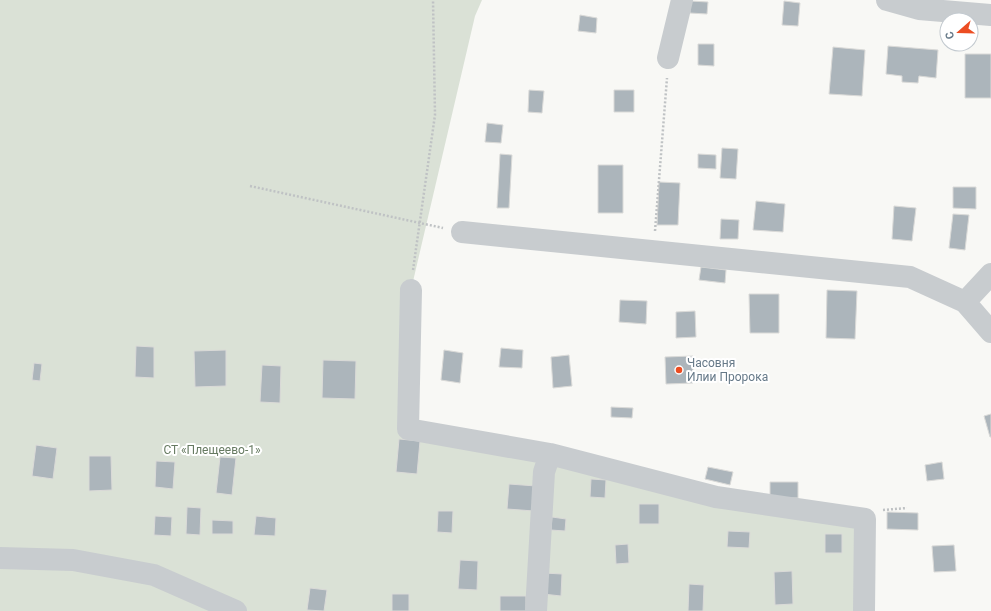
<svg xmlns="http://www.w3.org/2000/svg" width="991" height="611" viewBox="0 0 991 611" font-family="Roboto,sans-serif">
<style>
.green{fill:#dae1d6}
.building{fill:#acb5bb;stroke:#dadad8}
.lines{fill:none;stroke-linecap:round;stroke-linejoin:round}
.path{stroke:#bfc2c4;stroke-width:2.5;stroke-dasharray:2 2;stroke-linecap:butt}
.minor{stroke:#c8cccf;stroke-width:22}
.poi-dot{fill:#ec4d22;stroke:#fff;stroke-width:1.5}
.labels{text-anchor:middle;dominant-baseline:central;stroke-width:4;stroke-linejoin:round;paint-order:stroke}
.poi-label{font-size:12px;fill:#667988;stroke:#fff;text-anchor:start}
.park-label{font-size:12px;fill:#667a61;stroke:#fff}
</style>
<rect width="100%" height="100%" fill="#f8f8f5"/>
<path class="green" d="M0,0H482L475,16L411,290L408,429L865,519L864,611H0Z"/>
<path class="building" d="M690,1L708,2L707,14L690,13Z
M784,1L800,3L798,26L782,25Z
M580,15L597,18L596,33L578,31Z
M698,44H714V66L698,65Z
M888,46L938,50L936,78L919,76L918,83L902,82V76L886,74Z
M833,47L865,50L862,96L829,94Z
M965,54H991V98H965Z
M529,90L544,91L542,113L528,112Z
M614,90H634V112H614Z
M487,123L503,125L501,143L485,142Z
M722,148L738,149L736,179L720,178Z
M500,154L512,155L509,208H497Z
M698,154L716,155V169L698,168Z
M598,165H623V213H598Z
M659,182L680,183L678,225H657Z
M953,187H976V209L953,208Z
M756,201L785,204L783,232L753,230Z
M894,206L916,208L912,241L892,239Z
M953,214L969,215L965,250L949,248Z
M721,219L739,220L738,239H720Z
M701,267L726,270L725,283L699,280Z
M827,290L857,291L855,339L826,338Z
M749,294H779V333H750Z
M620,300L647,301L646,324L619,322Z
M695,311L696,337L676,338V312Z
M136,346L154,347V378L135,377Z
M501,348L523,350L522,368L499,367Z
M226,350V386L195,387L194,351Z
M444,350L463,353L460,383L441,380Z
M569,355L572,386L553,388L551,357Z
M693,356V383L666,384L665,357Z
M323,360L356,361L355,399L322,398Z
M34,363L42,364L40,381L32,380Z
M262,365L281,366L280,403L260,402Z
M611,407L633,408L632,418L611,417Z
M991,414V437H990L984,416Z
M399,439L420,441L417,474L396,472Z
M36,445L57,448L53,479L32,476Z
M89,456H111L112,490L89,491Z
M220,457L236,458L232,495L216,493Z
M156,461L175,462L173,489L155,487Z
M942,462L944,479L927,481L925,465Z
M708,467L733,472L730,485L705,479Z
M591,479L606,480L605,498L590,497Z
M770,482H798V498H770Z
M509,484L536,486L534,511L507,509Z
M639,504H659V524H639Z
M187,507L201,508L200,535L186,534Z
M438,511H453L452,533L437,532Z
M887,512L918,513V530L887,529Z
M155,516L172,517L171,536L154,535Z
M256,516L276,518L275,536L254,535Z
M552,517L566,519L565,531L551,530Z
M212,520L233,521V534H212Z
M728,531L750,532L749,548L727,547Z
M825,534H842V553H825Z
M628,544L629,563L616,564L615,545Z
M954,545L956,571L934,572L932,546Z
M460,560L478,561L477,590L458,589Z
M792,571L793,604L775,605L774,572Z
M544,573L562,574L561,596L543,594Z
M689,584L704,585L703,611H688Z
M310,588L327,590L324,611L307,610Z
M392,594H409V611H392Z
M500,596H526V611H500Z"/>
<g class="lines">
<path class="path" d="M250,186L443,228
M655,231L667,78
M413,270L435,115L433,0
M883,510L907,508"/>
<path class="minor" d="M887,0L919,9L991,15
M668,58L682,0
M462,232L910,277L965,302L991,332
M411,290L408,429L550,454L716,497L865,519L864,611
M965,302L991,274
M0,558L73,560L154,575L236,611
M536,611L544,472L550,454"/>
</g>
<circle class="poi-dot" cx="679" cy="370" r="4"/>
<g class="labels">
<g class="poi-label">
<text x="687" y="363">Часовня<tspan x="687" dy="14">Илии Пророка</tspan></text>
</g>
<g class="park-label">
<text x="212" y="450">СТ «Плещеево-1»</text>
</g>
</g>
<g transform="translate(959 32) rotate(250)"><circle r="19" fill="#ffffff" stroke="#c2c9cf"/>
<path d="M0-3L7 15L0 10L-7 15Z" fill="#ec4d22"/>
<text y="-6" font-size="11" font-weight="bold" text-anchor="middle" fill="#667988">С</text>
</g>
</svg>
